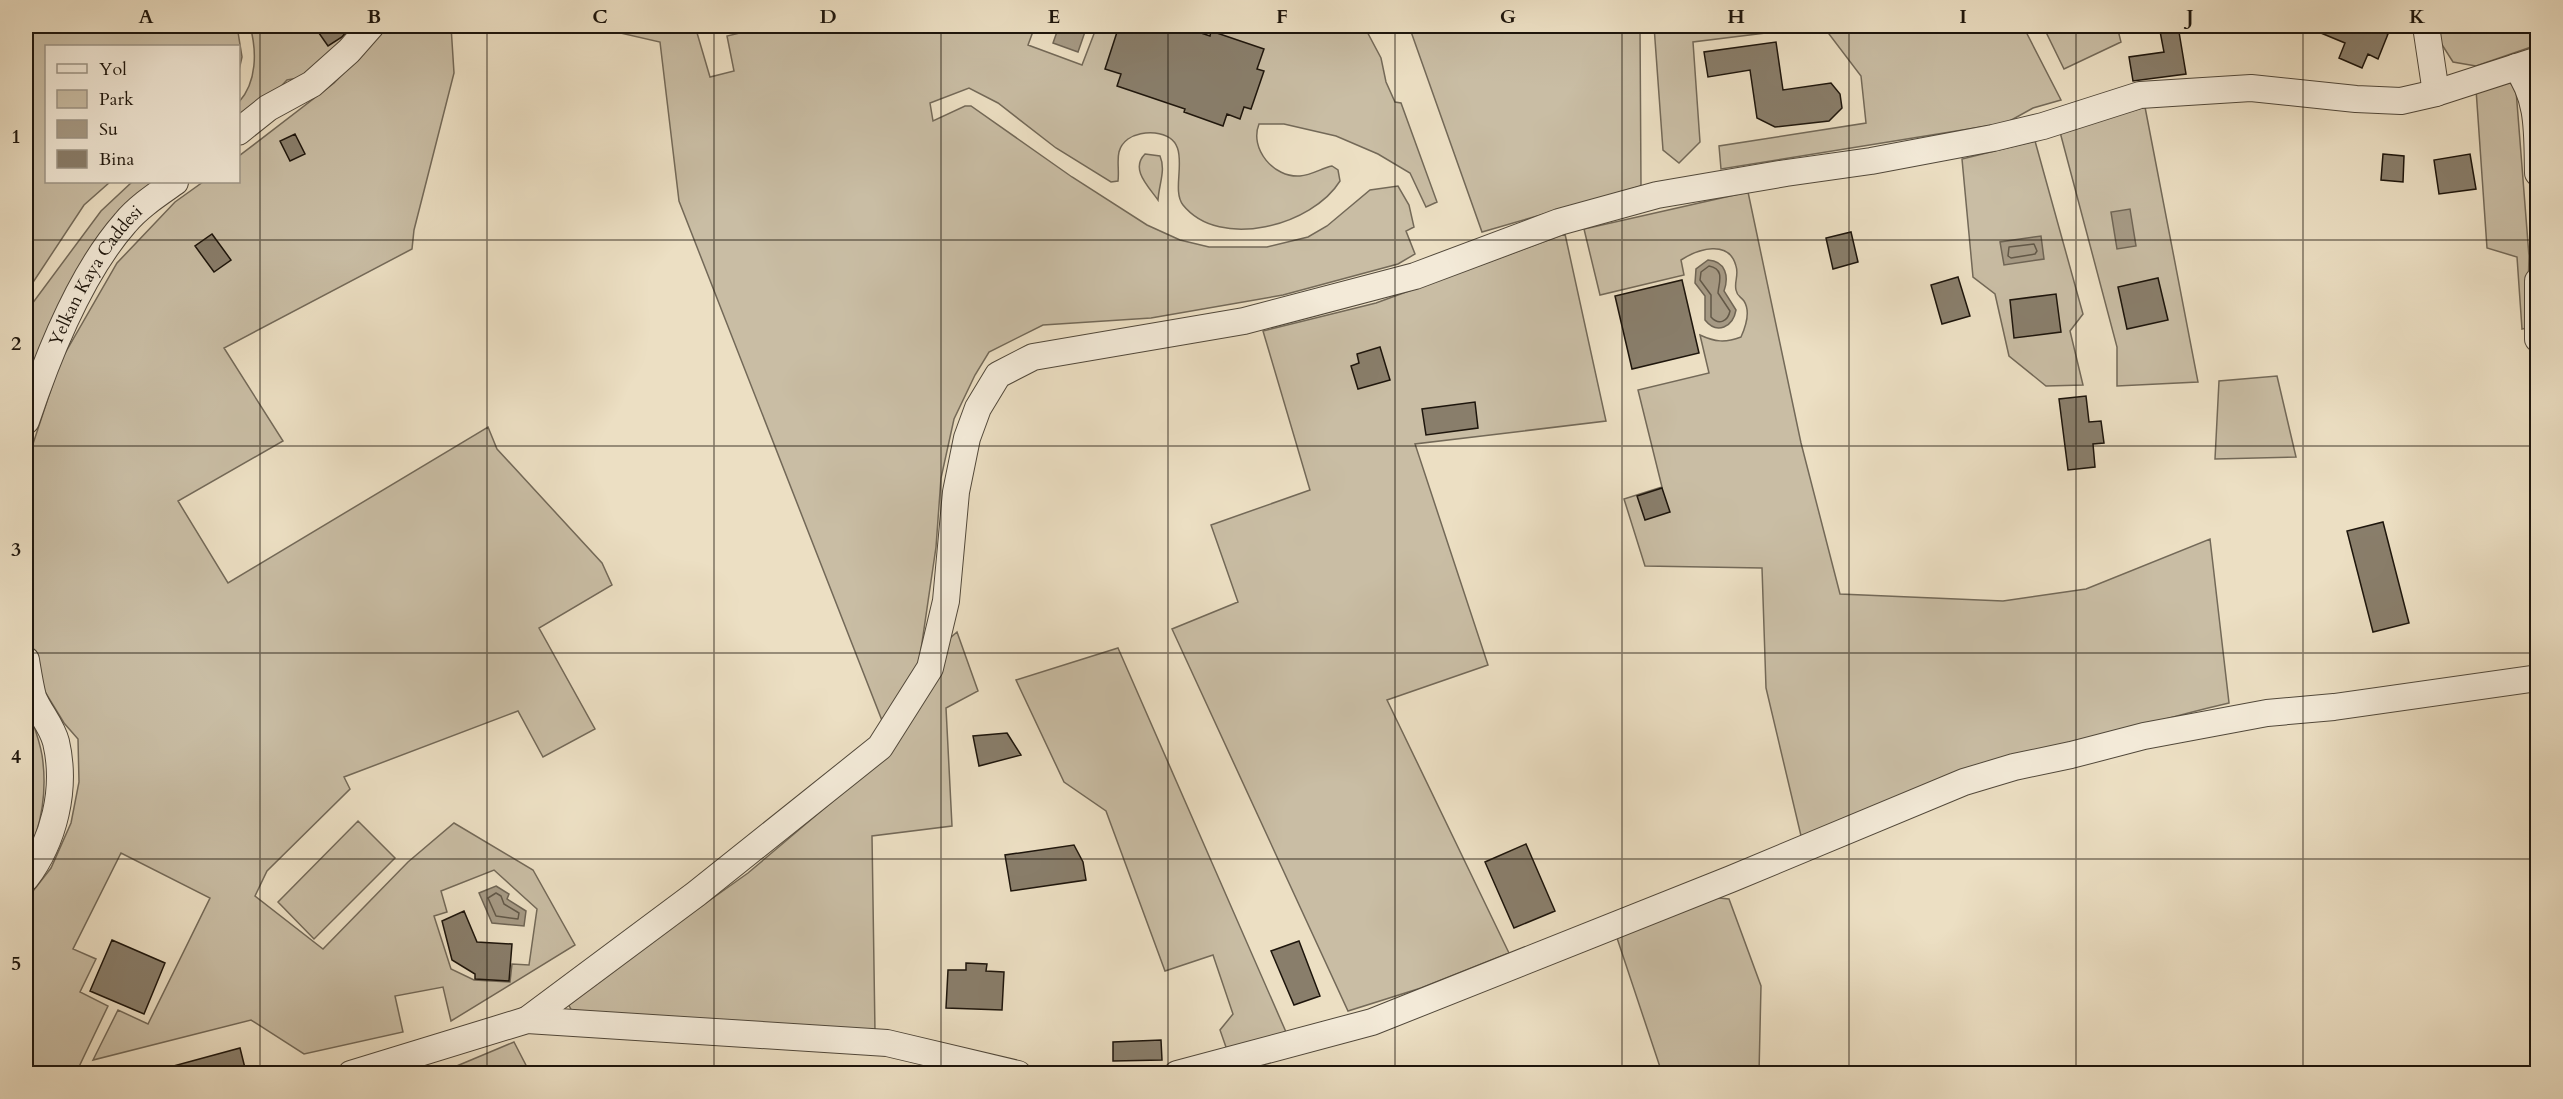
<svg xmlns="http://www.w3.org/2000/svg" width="2563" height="1099" viewBox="0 0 2563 1099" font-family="Cardo,serif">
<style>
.green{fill:#c9bda4;stroke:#736958;stroke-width:1.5;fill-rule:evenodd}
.water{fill:#a69a85;stroke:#6f6555;stroke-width:1.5}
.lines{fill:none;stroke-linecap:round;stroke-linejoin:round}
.shore{stroke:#625848;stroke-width:1.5}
.building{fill:#897e6b;stroke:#1d150c;stroke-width:1.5}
.minor-casing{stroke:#51483a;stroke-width:28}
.minor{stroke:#f3ead8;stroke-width:26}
.grid{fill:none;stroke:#1d150c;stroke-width:1.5;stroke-opacity:0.55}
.labels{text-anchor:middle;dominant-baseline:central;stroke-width:6;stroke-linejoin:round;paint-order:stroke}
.street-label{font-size:18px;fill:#1d150c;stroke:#f3ead8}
.neatline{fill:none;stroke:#1d150c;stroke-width:2}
.grid-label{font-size:20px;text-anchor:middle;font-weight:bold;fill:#1d150c}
</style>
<rect width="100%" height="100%" fill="#ecdfc3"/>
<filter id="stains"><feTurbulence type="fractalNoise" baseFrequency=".00333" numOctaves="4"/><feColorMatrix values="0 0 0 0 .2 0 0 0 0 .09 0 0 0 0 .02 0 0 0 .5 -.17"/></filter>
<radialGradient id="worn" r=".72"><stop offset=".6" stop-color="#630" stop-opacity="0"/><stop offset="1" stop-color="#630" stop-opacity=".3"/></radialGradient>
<path class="green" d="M26,26H237L242,57L239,70L238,46H46V182H110L84,205L26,293Z
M250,26H361L310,76L287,80L271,97L239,122V102C257,82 257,51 250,26Z
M388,26H451L454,73L414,230L412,249L224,348L283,441L178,501L228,583L488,427L497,449L602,563L612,585L539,628L595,729L543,757L518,711L344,777L350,789L267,871L255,896L323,949L408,862L454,823L533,870L575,945L451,1021L443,987L395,996L403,1032L304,1054L251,1020L93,1060L118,1010L148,1024L210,898L121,853L73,949L96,959L80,992L108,1006L76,1073H26V900L51,868L71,823L79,782L78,739L64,723L39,682L26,612V465L60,362L117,263L175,202L203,182H238L239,156L334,83ZM494,870L537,909L529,965L512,964L510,982L474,980L451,969L434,916L447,912L441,891Z
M590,26H695L710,77L734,71L727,36L757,29V26H1035L1028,45L1082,65L1097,26H1364L1381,58L1386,82L1395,102L1401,103L1437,202L1426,207L1410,173L1378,154L1336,136L1284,124H1259C1249,149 1274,178 1300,176C1312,175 1322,168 1332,166L1338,170L1340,181C1313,225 1220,251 1183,205C1168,186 1198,138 1155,133C1146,132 1135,134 1128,139C1113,150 1120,165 1118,181L1111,182L1056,148L998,103L969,88L930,103L933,121L965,106H971L1072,177L1147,225L1180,240L1209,247H1267L1308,237L1327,226L1370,190L1398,186L1409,205L1414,227L1406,231L1415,254L1398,264L1283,295L1151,318L1043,325L989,352L975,375L954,419L941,478L936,547L919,663L883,723L679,201L660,42Z
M1409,26H1640L1641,186L1482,232Z
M1654,26H2023L2061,100L2033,108L2006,123L1721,169L1719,146L1866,123L1861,76L1823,26L1693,42L1700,142L1679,163L1663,150Z
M2043,26H2117L2121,42L2064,69Z
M2436,26H2537V45L2476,66L2453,62L2439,40Z
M2508,80L2516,90L2529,256L2527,328L2522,329L2517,257L2487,248L2476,89Z
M2145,107L2198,382L2117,386V347L2060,132Z
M2035,141L2083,314L2070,331L2083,385L2046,386L2009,356L1995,294L1973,277L1962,159Z
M1145,154L1160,156C1166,170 1159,184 1158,200C1148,186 1130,169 1145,154Z
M132,182H160L86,259L41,344L26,387V312L101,211Z
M1748,192L1801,443L1840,594L2003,601L2086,589L2210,539L2229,703C2083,737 1943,791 1802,840L1766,688L1762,568L1645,566L1624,499L1662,487L1638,390L1709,373L1700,335C1715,342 1725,343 1741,337C1746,326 1751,312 1744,301C1740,296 1737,296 1736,290C1734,282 1739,275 1736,266C1729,239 1698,249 1681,260L1684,275L1600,295L1584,229Z
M1565,234L1606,421L1415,444L1488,665L1387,700L1509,953L1421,988L1348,1011L1172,629L1238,602L1211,525L1310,490L1263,331L1376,303Z
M2277,376L2296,457L2215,459L2219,381Z
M957,632L978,691L946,708L952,826L872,836L875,1032L572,1011L567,1002L748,873L886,756L907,728L937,677L949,639Z
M1118,648L1286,1032L1227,1050L1220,1030L1233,1014L1213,955L1165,971L1106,811L1064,782L1016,680Z
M26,702C31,719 39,737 42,755C47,787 43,827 26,855Z
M358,821L395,858L314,939L278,902Z
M1709,897L1729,899L1761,986L1759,1073H1662L1617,938Z
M514,1042L530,1073H440Z"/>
<path class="water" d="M1059,26H1087L1078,52L1053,43Z
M2130,209L2136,246L2117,249L2111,212Z
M2041,236L2044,259L2004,265L2000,242Z
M1708,260C1726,261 1729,277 1724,291L1736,310C1733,327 1717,335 1705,320V296L1695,283L1696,269Z
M496,886L509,894L507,899L526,911L524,926L492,923L479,893Z"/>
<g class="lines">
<path class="shore" d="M2034,244L2037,251L2035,254L2011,258L2008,256L2009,247Z
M1709,266C1725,269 1719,282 1718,293L1730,311C1728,321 1719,326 1711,317V295L1700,280L1701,272Z
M496,893L501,896L504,904L519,913L518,919L496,916L488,898Z"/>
</g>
<path class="building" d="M314,26H351L342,37L328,46Z
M1119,26L1135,31L1137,26H1180L1210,36L1211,31L1264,49L1257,69L1264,71L1251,109L1244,107L1240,119L1227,114L1223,126L1184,112L1185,109L1117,86L1121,74L1105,69Z
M2159,26H2178L2186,74L2133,81L2129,57L2164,52Z
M2304,26H2378L2376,29L2388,34L2378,59L2368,54L2362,68L2339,58L2345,43Z
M1776,42L1783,90L1831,83L1840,94L1842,108L1829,121L1775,127L1757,118L1750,70L1708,77L1704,52Z
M295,134L305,154L290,161L280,141Z
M2383,154L2404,156L2403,182L2381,180Z
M2470,154L2476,189L2439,194L2434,160Z
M1851,232L1858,262L1833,269L1826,238Z
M212,234L231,260L214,272L195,246Z
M1958,277L1970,316L1942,324L1931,285Z
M2158,278L2168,320L2127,329L2118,287Z
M1682,280L1699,353L1632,369L1615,296Z
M2056,294L2061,332L2014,338L2010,300Z
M1380,347L1390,380L1358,389L1351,366L1359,363L1357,354Z
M2086,396L2089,422L2101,421L2104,443L2093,444L2095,467L2068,470L2059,399Z
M1475,402L1478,428L1426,435L1422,409Z
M1662,488L1670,512L1645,520L1637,496Z
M2383,522L2409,623L2373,632L2347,531Z
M1007,733L1021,755L979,766L973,736Z
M1526,844L1555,911L1514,928L1485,862Z
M1074,845L1083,862L1086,880L1011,891L1005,855Z
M464,911L477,942L512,944L509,981L475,979V974L452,960L442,921Z
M112,940L165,963L144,1014L90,991Z
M1299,941L1320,996L1294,1005L1271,951Z
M966,963L987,964L986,971L1004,972L1002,1010L946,1008L948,970H966Z
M1161,1040L1162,1060L1113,1061V1042Z
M240,1048L245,1068L225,1074H167L166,1068Z"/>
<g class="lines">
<defs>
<g id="minor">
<path d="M2426,26L2436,93"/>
<path d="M2516,67C2540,99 2537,135 2538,173"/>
<path d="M238,132L268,108L312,84L349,51L371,26"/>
<path d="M2538,281V339"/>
<path id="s1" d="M26,421C47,358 80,274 125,223C138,207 158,194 175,182"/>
<path d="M26,660C28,672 30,685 33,697C39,712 52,726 56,742C67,789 54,841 26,878"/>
<path d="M527,1020L696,894L880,747L930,668L946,601L956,492L967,438L978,408L998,375L1033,357L1244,321L1415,276L1559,222L1657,195L1786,173L1871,161L1993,138L2043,126L2140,95L2251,88L2356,99L2401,101L2436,93L2538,60"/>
<path d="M351,1074L527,1020L887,1043L1018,1074"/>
<path d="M1177,1074L1372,1022L1731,879L1964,782L2014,767L2071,755L2144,736L2267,713L2334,707L2538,678"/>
</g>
</defs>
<use href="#minor" class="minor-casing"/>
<use href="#minor" class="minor"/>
</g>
<path class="grid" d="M260,26V1074M487,26V1074M714,26V1074M941,26V1074M1168,26V1074M1395,26V1074M1622,26V1074M1849,26V1074M2076,26V1074M2303,26V1074M26,240H2538M26,446H2538M26,653H2538M26,859H2538"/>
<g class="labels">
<g class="street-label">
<text stroke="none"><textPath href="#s1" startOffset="162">Yelkan Kaya Caddesi</textPath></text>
</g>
</g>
<rect width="2563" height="1099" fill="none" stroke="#ecdfc3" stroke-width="66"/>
<rect x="45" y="45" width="195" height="138" fill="#f3ead8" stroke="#9d9586" stroke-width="1.5"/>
<rect x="57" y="64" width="30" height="9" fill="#f3ead8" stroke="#9d9586" stroke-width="1.5"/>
<text x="99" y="75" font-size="18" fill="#1d150c">Yol</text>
<rect x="57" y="90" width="30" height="18" fill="#c9bda4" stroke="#9d9586" stroke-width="1.5"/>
<text x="99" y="105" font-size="18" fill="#1d150c">Park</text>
<rect x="57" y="120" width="30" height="18" fill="#a69a85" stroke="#9d9586" stroke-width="1.5"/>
<text x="99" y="135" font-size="18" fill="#1d150c">Su</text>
<rect x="57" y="150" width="30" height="18" fill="#897e6b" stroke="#9d9586" stroke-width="1.5"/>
<text x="99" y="165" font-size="18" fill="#1d150c">Bina</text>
<rect x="33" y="33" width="2497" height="1033" class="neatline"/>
<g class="grid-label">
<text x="146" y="23">A</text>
<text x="374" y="23">B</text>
<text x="600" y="23">C</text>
<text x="828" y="23">D</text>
<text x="1054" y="23">E</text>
<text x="1282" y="23">F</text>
<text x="1508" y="23">G</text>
<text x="1736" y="23">H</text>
<text x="1963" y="23">I</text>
<text x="2190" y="23">J</text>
<text x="2417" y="23">K</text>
<text x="16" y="143">1</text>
<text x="16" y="350">2</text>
<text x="16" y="556">3</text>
<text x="16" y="763">4</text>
<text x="16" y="970">5</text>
</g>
<rect width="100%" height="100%" filter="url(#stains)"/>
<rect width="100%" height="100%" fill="url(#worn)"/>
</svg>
